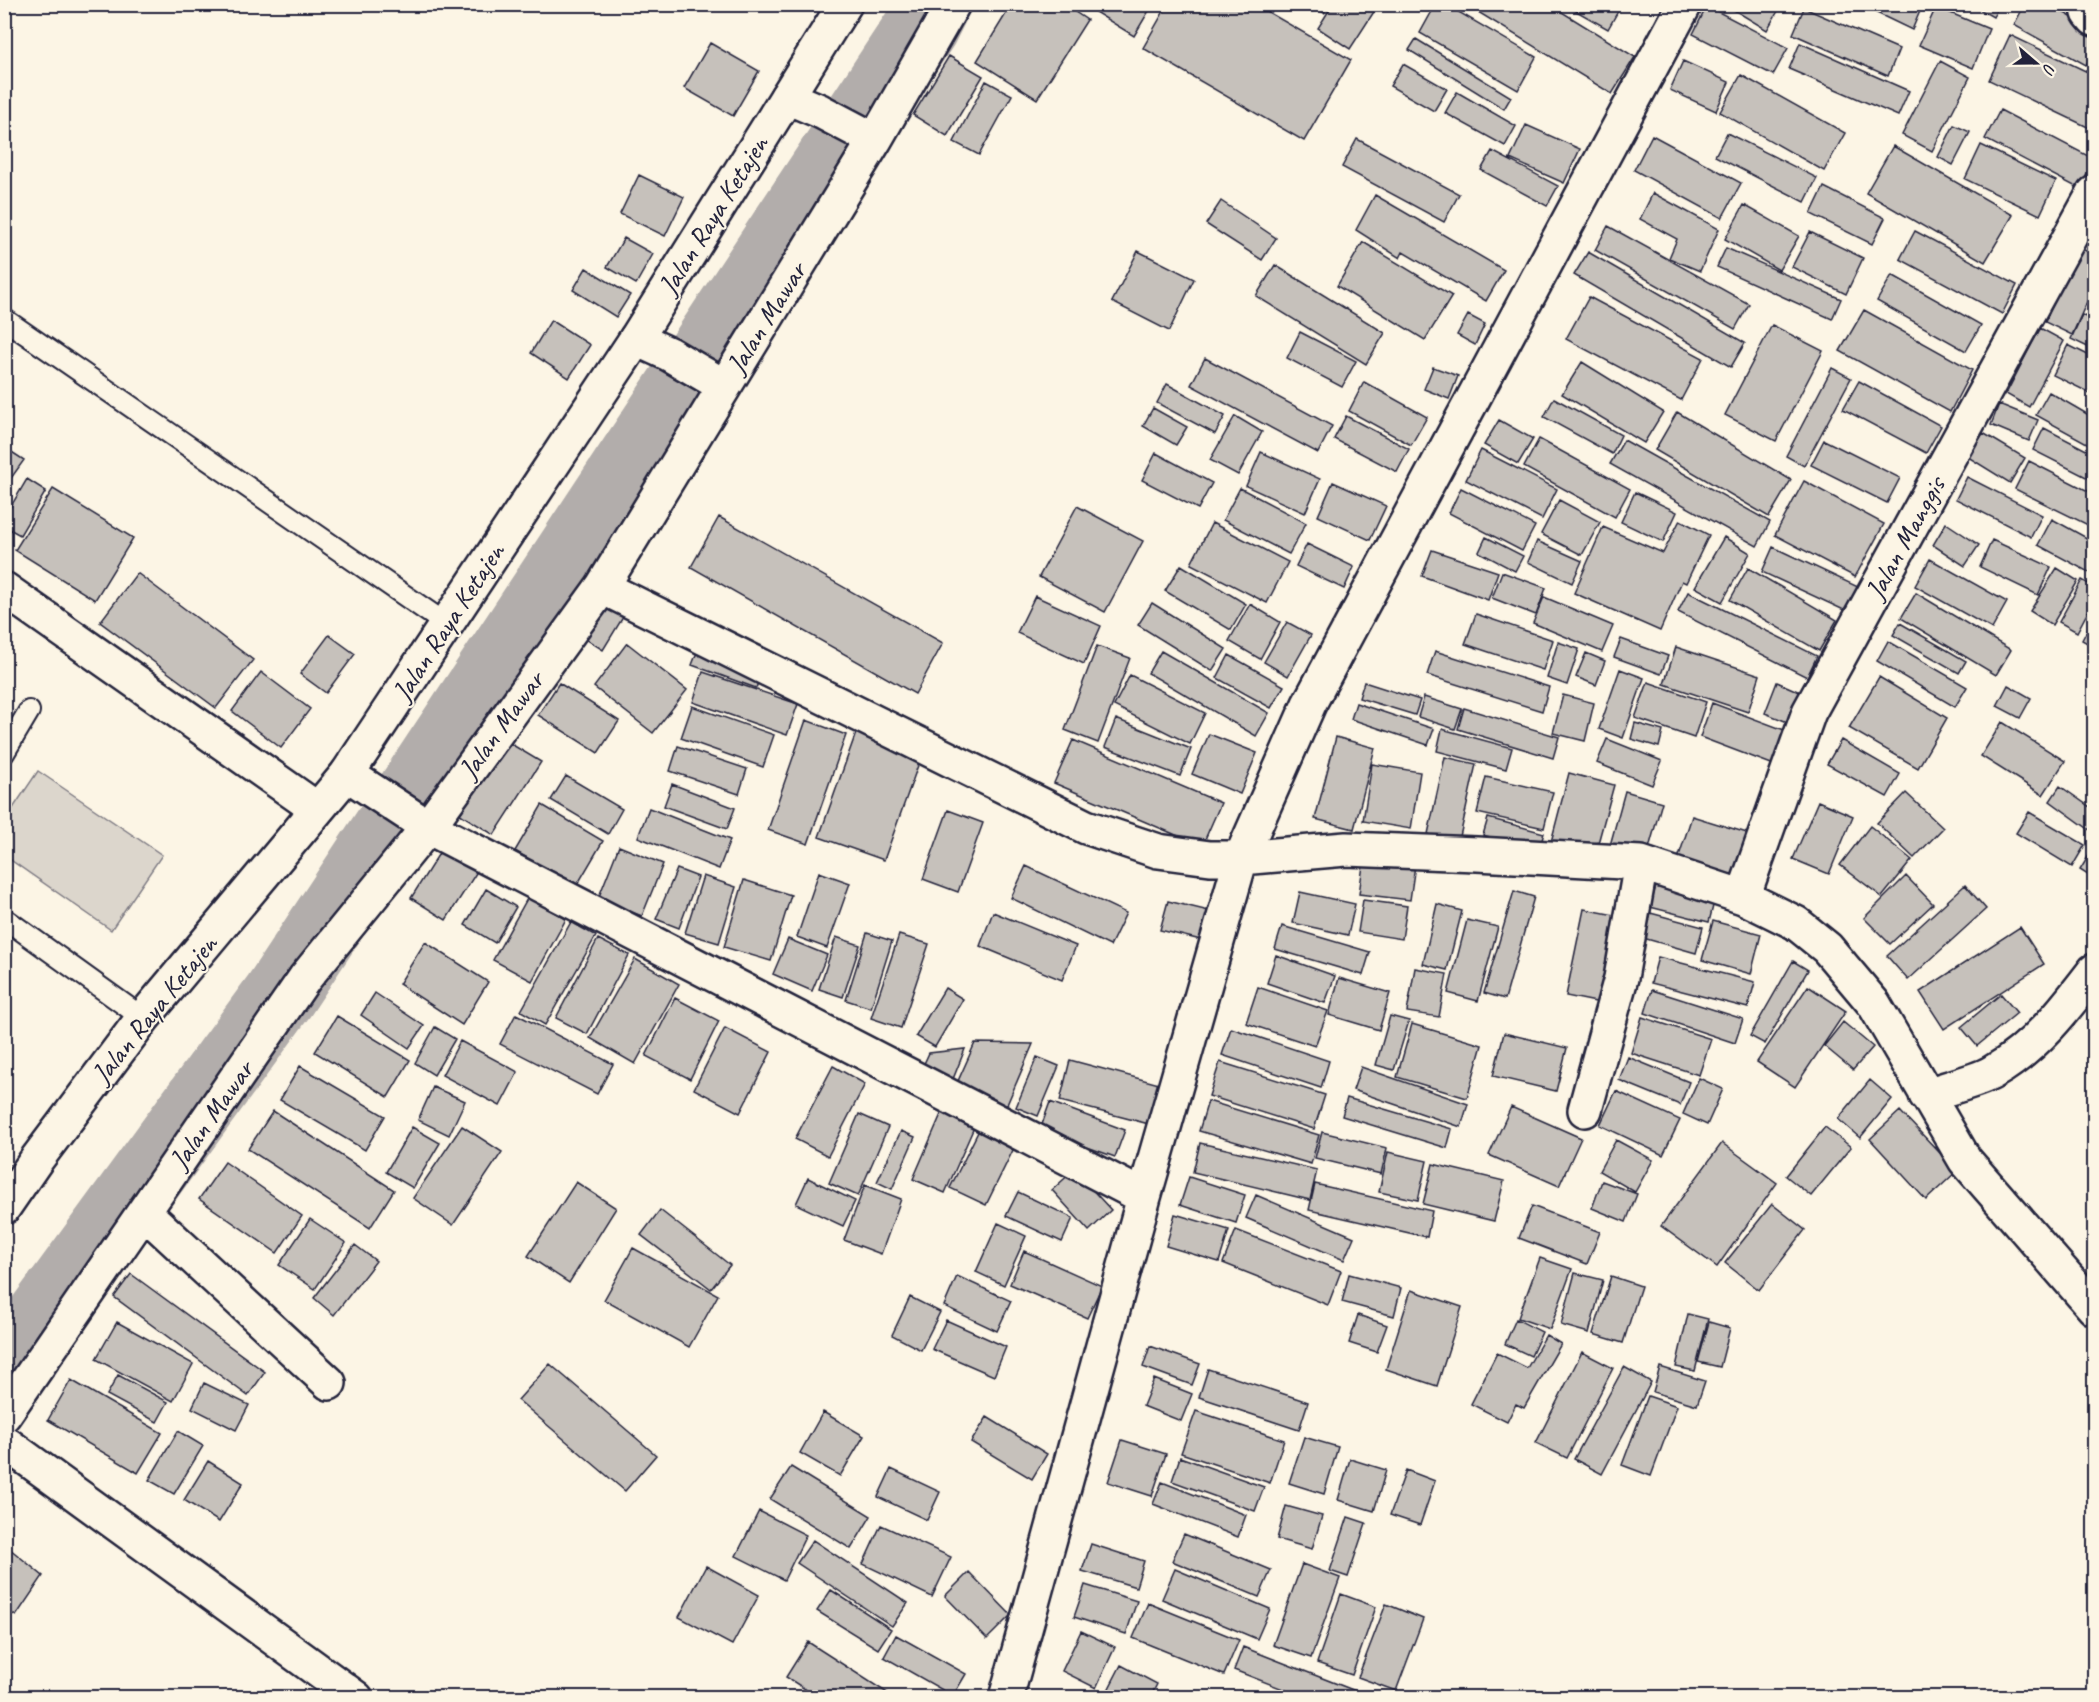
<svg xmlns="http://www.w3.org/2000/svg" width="2099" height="1702" viewBox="0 0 2099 1702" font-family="Caveat,sans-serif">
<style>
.green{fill:#dcd6cc;stroke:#7f7c84;stroke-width:1.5}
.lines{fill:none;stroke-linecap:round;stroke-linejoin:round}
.river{stroke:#b2adab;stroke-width:74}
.building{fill:#c6c1bb;stroke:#22223b;stroke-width:1.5}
.lane-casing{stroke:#22223b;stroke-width:24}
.street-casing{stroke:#22223b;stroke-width:38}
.secondary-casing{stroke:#22223b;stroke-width:38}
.lane{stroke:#fcf5e5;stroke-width:20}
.street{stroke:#fcf5e5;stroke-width:33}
.secondary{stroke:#fcf5e5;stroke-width:33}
.labels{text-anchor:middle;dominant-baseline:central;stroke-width:4.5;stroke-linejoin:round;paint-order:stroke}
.street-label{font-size:28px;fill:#22223b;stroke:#fcf5e5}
</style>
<rect width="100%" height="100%" fill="#fcf5e5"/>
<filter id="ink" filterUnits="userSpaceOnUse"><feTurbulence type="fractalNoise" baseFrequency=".0167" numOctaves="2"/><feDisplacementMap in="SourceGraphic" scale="12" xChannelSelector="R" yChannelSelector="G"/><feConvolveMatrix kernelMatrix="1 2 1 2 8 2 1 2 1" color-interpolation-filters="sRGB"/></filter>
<g filter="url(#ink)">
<path class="green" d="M38,771L162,855L111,930L5,856V820Z"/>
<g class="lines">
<path class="river" d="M4,1372L279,996L922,26L933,4"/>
</g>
<path class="building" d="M1012,4H1063L1087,20L1037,99L977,61Z
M1082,4H1153L1134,36Z
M1168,4H1254L1351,60L1304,141L1143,48Z
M1309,4H1329L1324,13Z
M1333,4H1379L1350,49L1318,28Z
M1436,4H1445L1536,57L1518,90L1420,33Z
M1465,4H1549L1635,57L1612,94Z
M1573,4H1622L1608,29L1571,8Z
M1724,4H1782L1767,30Z
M1858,4H1923L1912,30Z
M1970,4H2000L1993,17Z
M2025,4H2049L2094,30V50L2086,65L2014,25Z
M1707,6L1788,48L1773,75L1693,34Z
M1936,7L1989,29L1973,68L1919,45Z
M1804,8L1899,49L1888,76L1793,34Z
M2010,35L2094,75V130L1989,80Z
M1416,39L1511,97L1504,109L1409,50Z
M710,43L759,71L733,116L684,88Z
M1800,43L1909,91L1898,116L1789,69Z
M949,56L983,76L947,136L913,115Z
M1683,61L1729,82L1716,111L1670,90Z
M1940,61L1970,77L1932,151L1902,135Z
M1403,64L1447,89L1434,111L1390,86Z
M1741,75L1845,133L1824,171L1720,112Z
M986,81L1012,95L979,155L954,142Z
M1457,92L1516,126L1505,146L1445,113Z
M2000,110L2094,159L2080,189L1985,139Z
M1526,125L1580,149L1564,183L1510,159Z
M1954,125L1970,132L1953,165L1938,157Z
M1727,133L1817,178L1805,202L1715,156Z
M1652,135L1741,183L1722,218L1634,170Z
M1357,139L1459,194L1444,222L1342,167Z
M1981,145L2056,181L2040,215L1965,179Z
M1893,146L2013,215L1985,262L1866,193Z
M1492,151L1558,186L1547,206L1481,170Z
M639,175L684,197L665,236L620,214Z
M1824,187L1885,218L1872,244L1811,214Z
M1653,193L1719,229L1700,271L1669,258L1677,239L1640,219Z
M1375,195L1504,270L1486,301L1403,252L1400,258L1356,230Z
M1221,201L1276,238L1262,260L1206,224Z
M1744,205L1799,236L1779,270L1725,239Z
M1608,226L1749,304L1735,329L1595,250Z
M1915,231L2017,285L2002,314L1900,259Z
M1810,232L1863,258L1846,294L1792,267Z
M624,238L653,254L636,284L607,267Z
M1363,242L1452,296L1425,340L1337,286Z
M1726,248L1841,299L1832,319L1717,267Z
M2079,248L2094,254V286L2072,335L2045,322Z
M1138,251L1194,279L1169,331L1112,302Z
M1588,252L1745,343L1731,367L1574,275Z
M1275,265L1385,333L1366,364L1256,296Z
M586,268L630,295L616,317L573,290Z
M1892,275L1981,325L1966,351L1877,301Z
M1589,297L1703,358L1681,400L1566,339Z
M1864,310L1972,370L1950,412L1840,351Z
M1468,315L1485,324L1475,345L1457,335Z
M2082,315L2094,321V350L2071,339Z
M551,320L590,345L569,378L531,353Z
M1772,325L1823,351L1776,441L1725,415Z
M2040,328L2064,341L2029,407L2006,394Z
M1300,332L1356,361L1342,387L1287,358Z
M2068,345L2094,358V395L2053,375Z
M1205,358L1332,426L1318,453L1191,385Z
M1582,362L1663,412L1644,443L1562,394Z
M1433,367L1458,376L1449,399L1424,389Z
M1832,368L1851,378L1804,466L1786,456Z
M1859,381L1941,426L1926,453L1843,409Z
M1364,382L1427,417L1411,445L1349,411Z
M1167,384L1225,416L1215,434L1157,403Z
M2049,392L2094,418V447L2036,415Z
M1554,398L1621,435L1612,454L1544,417Z
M1999,404L2038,420L2029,441L1991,425Z
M1153,408L1187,427L1176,445L1143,426Z
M1677,412L1791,480L1769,517L1655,450Z
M1235,416L1262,432L1238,475L1210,460Z
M1346,416L1409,449L1397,472L1334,439Z
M1499,420L1533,439L1518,464L1484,445Z
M2044,428L2094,454V481L2033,450Z
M1983,433L2025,458L2010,483L1968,457Z
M1539,439L1630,489L1615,517L1524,467Z
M1624,440L1770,522L1757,546L1610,464Z
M1824,440L1900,478L1887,503L1811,465Z
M4,447L24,460L4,488Z
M1481,450L1557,489L1542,519L1466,480Z
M1261,452L1320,479L1305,513L1246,486Z
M1156,453L1212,483L1198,509L1142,480Z
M2029,461L2094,494V522L2092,527L2015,489Z
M1967,477L2042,515L2031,537L1956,499Z
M27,479L46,491L20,535L4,526V518Z
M1804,481L1884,524L1855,577L1775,535Z
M1333,482L1386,506L1370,540L1318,516Z
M1240,488L1306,523L1289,554L1223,520Z
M1461,488L1535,526L1522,551L1449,513Z
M53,489L133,538L95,600L15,550Z
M1635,492L1677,512L1663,542L1621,522Z
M1559,500L1600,522L1582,555L1541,534Z
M1077,506L1143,541L1105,612L1039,577Z
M719,517L943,643L915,694L691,567Z
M2052,519L2094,542V575L2038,545Z
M1680,520L1709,535L1686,583L1682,581L1660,631L1574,593L1603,527L1663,553Z
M1212,523L1288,562L1267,603L1191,564Z
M1946,523L1979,545L1965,566L1933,545Z
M1486,537L1523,556L1515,571L1479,552Z
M1724,537L1750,553L1722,602L1695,587Z
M1992,540L2051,567L2038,595L1980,567Z
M1537,541L1582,561L1572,583L1528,562Z
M1307,544L1354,567L1344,589L1296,566Z
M1773,547L1858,587L1846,611L1762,572Z
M1432,550L1498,572L1488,600L1422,576Z
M1930,559L2007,602L1992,629L1915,586Z
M1181,565L1246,604L1231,630L1165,591Z
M1748,568L1837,620L1819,651L1730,600Z
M2057,568L2078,581L2052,625L2030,611Z
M1502,572L1546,588L1536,615L1492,598Z
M137,573L253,660L216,708L100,622Z
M2082,580L2094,587V600L2077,632L2059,622Z
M1688,592L1817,656L1807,677L1678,612Z
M1916,593L2011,650L1996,675L1901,618Z
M1035,596L1101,626L1084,664L1017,633Z
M1544,597L1613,626L1602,652L1533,623Z
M604,600L625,614L603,650L581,636Z
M1152,603L1226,649L1212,671L1138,625Z
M1250,604L1280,622L1260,659L1229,641Z
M1476,614L1553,640L1543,670L1465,644Z
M2094,617V647L2082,640Z
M1287,622L1311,635L1288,676L1264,662Z
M1900,623L1966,661L1959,673L1893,635Z
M329,635L355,654L326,693L300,674Z
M1621,639L1668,656L1661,674L1614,657Z
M1888,641L1967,687L1955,707L1877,661Z
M1558,642L1579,649L1567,685L1547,678Z
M627,643L687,690L653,733L594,687Z
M1097,646L1130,658L1098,743L1065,730Z
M699,647L763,670L756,688L692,665Z
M1676,647L1760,675L1748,712L1664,684Z
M1161,651L1269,713L1256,736L1148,673Z
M1435,651L1549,687L1542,711L1427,675Z
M1586,653L1605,661L1596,685L1576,677Z
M1229,655L1284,686L1271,708L1217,678Z
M1620,669L1644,678L1623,738L1599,729Z
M261,672L310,709L281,748L232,711Z
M703,672L798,704L787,735L693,702Z
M1130,675L1205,713L1190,744L1114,706Z
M1879,677L1947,718L1918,768L1849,728Z
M1364,682L1420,700L1415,715L1359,698Z
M1648,682L1706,702L1694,738L1635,718Z
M1777,682L1802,693L1790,723L1765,713Z
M559,683L619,721L598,753L538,715Z
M2008,685L2031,698L2020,718L1997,706Z
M1563,695L1594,703L1585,741L1553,733Z
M1424,697L1462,709L1455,729L1418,717Z
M1356,703L1434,729L1428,745L1351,719Z
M1712,703L1787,731L1774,765L1700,737Z
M692,706L774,735L763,767L681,738Z
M1464,708L1559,737L1553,758L1458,729Z
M1116,719L1191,749L1180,776L1105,747Z
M806,720L846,735L808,844L768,830Z
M2002,722L2065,761L2043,795L1981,756Z
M1635,723L1663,731L1659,747L1631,739Z
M1442,729L1512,748L1506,769L1437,751Z
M856,733L921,757L884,860L819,837Z
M1209,734L1257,753L1240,794L1192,774Z
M1336,737L1375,748L1354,829L1315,819Z
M1607,739L1662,761L1652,785L1597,763Z
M1073,740L1221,803L1202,846L1054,783Z
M1841,740L1900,774L1887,797L1827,764Z
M506,741L541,762L494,835L460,814Z
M678,746L747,769L739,794L670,771Z
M1445,757L1476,764L1459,841L1428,834Z
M1372,764L1420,772L1411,829L1363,821Z
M1569,773L1614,785L1595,854L1551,842Z
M566,776L622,809L608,834L551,800Z
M1486,777L1553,792L1544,828L1477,813Z
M672,784L735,808L727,829L664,806Z
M2060,786L2094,810V833L2050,801Z
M1625,791L1662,802L1646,859L1609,849Z
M1906,793L1943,828L1914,858L1877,823Z
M1818,801L1853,816L1829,874L1793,859Z
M542,805L603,841L576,887L515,851Z
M649,808L730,840L719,869L638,837Z
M948,810L983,823L958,892L923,879Z
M2029,812L2085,845L2072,867L2016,833Z
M1692,816L1747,833L1733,879L1677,862Z
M1488,818L1544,833L1539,850L1483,835Z
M1870,826L1912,860L1882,897L1840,865Z
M619,846L663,864L642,916L598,899Z
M443,847L478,870L446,920L411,898Z
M2094,847V879L2080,870Z
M1365,851L1416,858L1410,900L1359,894Z
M1026,866L1126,913L1110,946L1011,898Z
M677,869L698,877L679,928L656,919Z
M819,872L850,883L827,948L797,937Z
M703,876L736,887L719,943L685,933Z
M1906,876L1933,904L1890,944L1864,918Z
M1658,879L1716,894L1709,922L1650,907Z
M744,880L791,895L771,961L724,947Z
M1965,885L1986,909L1908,980L1887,956Z
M486,889L516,907L495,943L465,925Z
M1514,891L1534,897L1505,999L1484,993Z
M1300,892L1355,904L1348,935L1293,923Z
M528,897L566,919L532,981L493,960Z
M1363,900L1407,906L1402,939L1358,932Z
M1168,901L1209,911L1201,940L1160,930Z
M1437,904L1462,911L1447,970L1423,964Z
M1584,909L1625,917L1606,1004L1566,996Z
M1643,911L1703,927L1696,953L1636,936Z
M993,912L1076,946L1062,980L980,946Z
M1467,920L1498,927L1478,1001L1448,993Z
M1713,921L1761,934L1751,974L1702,960Z
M571,922L596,936L545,1025L521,1011Z
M1282,926L1370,952L1363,975L1275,949Z
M2020,927L2044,964L1944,1029L1920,992Z
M867,933L892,941L871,1008L846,1000Z
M899,935L929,944L901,1028L871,1018Z
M836,937L860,945L843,997L819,989Z
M598,939L629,955L587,1034L556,1018Z
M788,939L827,955L812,991L773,974Z
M425,942L488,982L462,1025L399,984Z
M1276,955L1335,976L1325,1003L1267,983Z
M1658,957L1755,982L1748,1008L1651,983Z
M635,959L679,984L635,1064L590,1038Z
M1793,961L1808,970L1765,1044L1750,1036Z
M1415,968L1447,974L1439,1017L1407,1012Z
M1339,978L1390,993L1379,1030L1329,1015Z
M1808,986L1846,1011L1795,1087L1757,1062Z
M1258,987L1328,1011L1315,1046L1246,1023Z
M945,988L963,999L935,1047L916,1036Z
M1652,990L1743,1019L1735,1043L1645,1013Z
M375,993L424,1026L409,1048L361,1015Z
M2001,994L2017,1013L1977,1046L1961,1027Z
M675,998L719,1021L690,1079L646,1056Z
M516,1014L613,1064L597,1094L500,1044Z
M337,1016L410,1060L388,1097L315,1052Z
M1390,1016L1409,1021L1394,1070L1376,1065Z
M1642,1017L1711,1039L1699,1075L1631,1053Z
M1843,1022L1873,1047L1853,1070L1824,1046Z
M1412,1024L1482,1045L1467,1098L1397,1077Z
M435,1027L455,1039L434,1075L415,1063Z
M725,1028L771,1052L740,1113L694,1089Z
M1231,1028L1329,1061L1321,1088L1222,1055Z
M1504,1033L1567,1048L1556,1091L1493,1076Z
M460,1041L518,1072L500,1106L442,1075Z
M975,1043L1033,1044L1006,1107L958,1081Z
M965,1049L953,1079L922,1068L929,1053Z
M1037,1057L1059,1066L1038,1116L1016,1107Z
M1628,1057L1689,1082L1680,1105L1619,1080Z
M1070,1060L1159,1084L1149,1124L1060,1101Z
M1220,1062L1325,1095L1314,1129L1209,1096Z
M300,1066L385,1116L365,1150L280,1100Z
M833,1066L865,1084L828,1156L795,1139Z
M1361,1067L1468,1104L1461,1127L1353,1090Z
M1699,1078L1723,1089L1707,1125L1683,1114Z
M1870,1080L1892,1099L1860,1138L1838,1119Z
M433,1087L465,1101L449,1135L418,1120Z
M1616,1091L1680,1120L1663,1155L1600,1125Z
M1347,1098L1452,1129L1447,1148L1342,1116Z
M1208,1101L1319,1135L1311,1164L1199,1131Z
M1050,1102L1125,1130L1115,1157L1040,1130Z
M1511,1107L1581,1138L1559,1186L1489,1155Z
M273,1111L394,1190L370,1228L248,1149Z
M1900,1111L1957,1171L1926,1200L1870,1139Z
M942,1112L975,1125L945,1193L913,1179Z
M859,1114L888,1127L858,1196L829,1183Z
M462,1126L502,1152L453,1225L413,1198Z
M412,1127L440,1143L413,1188L386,1172Z
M1825,1127L1851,1147L1811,1196L1786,1176Z
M979,1130L1014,1148L986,1205L950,1188Z
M901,1131L915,1137L892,1189L877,1182Z
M1322,1132L1387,1148L1381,1174L1315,1158Z
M1616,1140L1653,1160L1635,1192L1599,1171Z
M1200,1143L1317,1170L1310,1200L1193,1172Z
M1722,1143L1777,1183L1717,1267L1661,1226Z
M1388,1152L1427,1161L1418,1200L1379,1192Z
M225,1162L302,1216L277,1253L199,1199Z
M1433,1164L1504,1181L1494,1221L1423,1204Z
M1074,1170L1111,1210L1089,1231L1052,1190Z
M1189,1177L1245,1195L1236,1223L1180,1205Z
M808,1178L855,1201L843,1226L796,1204Z
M1602,1181L1637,1194L1626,1222L1592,1208Z
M576,1182L616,1208L569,1283L528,1256Z
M1315,1184L1432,1211L1427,1237L1309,1210Z
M865,1185L901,1199L881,1254L844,1240Z
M1018,1192L1073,1218L1062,1242L1006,1216Z
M1256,1195L1354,1237L1344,1260L1246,1218Z
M1772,1204L1805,1230L1759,1290L1725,1263Z
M1532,1206L1600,1232L1587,1264L1519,1238Z
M660,1210L730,1265L711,1289L641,1235Z
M1175,1214L1229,1230L1219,1262L1166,1246Z
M310,1219L346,1243L315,1289L279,1265Z
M998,1223L1026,1236L1004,1285L976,1272Z
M1236,1230L1341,1271L1328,1305L1223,1263Z
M355,1245L376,1261L334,1315L314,1298Z
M633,1248L718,1295L689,1347L604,1300Z
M1024,1251L1102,1286L1087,1318L1010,1284Z
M1540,1258L1572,1269L1550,1329L1518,1318Z
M1575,1273L1603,1280L1589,1333L1561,1325Z
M131,1274L265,1372L248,1396L114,1297Z
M1349,1274L1401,1288L1394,1316L1342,1302Z
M957,1276L1011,1301L997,1331L944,1306Z
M1611,1276L1641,1286L1623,1343L1593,1334Z
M1411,1290L1462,1307L1437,1386L1386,1369Z
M910,1297L940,1312L921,1350L892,1335Z
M1688,1314L1708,1319L1695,1371L1676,1367Z
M1358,1315L1387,1325L1377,1352L1349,1343Z
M1516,1319L1542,1332L1531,1356L1505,1344Z
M946,1320L1006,1347L994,1376L932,1349Z
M117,1322L193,1364L173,1401L96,1359Z
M1709,1322L1730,1328L1720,1367L1698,1362Z
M1546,1335L1561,1344L1524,1408L1516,1404L1507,1422L1471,1404L1497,1353L1527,1368Z
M1150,1346L1200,1364L1192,1385L1143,1367Z
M1582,1352L1613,1368L1567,1458L1536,1443Z
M550,1364L656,1455L625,1491L518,1400Z
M1624,1367L1651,1382L1602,1474L1574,1459Z
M1660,1367L1705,1381L1697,1405L1653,1392Z
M1208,1369L1308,1402L1299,1430L1199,1397Z
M118,1375L168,1402L157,1422L107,1395Z
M1154,1379L1192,1394L1181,1421L1143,1406Z
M71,1380L162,1433L138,1473L48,1420Z
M204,1383L249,1405L236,1430L192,1408Z
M1648,1396L1677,1406L1651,1476L1622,1465Z
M1196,1411L1284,1440L1270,1483L1181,1453Z
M823,1412L864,1436L840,1476L800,1453Z
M987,1417L1047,1454L1032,1479L971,1442Z
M178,1431L203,1446L174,1494L149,1480Z
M1304,1437L1338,1447L1324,1494L1289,1483Z
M1122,1440L1166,1454L1152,1496L1108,1482Z
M1180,1457L1264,1487L1255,1511L1172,1481Z
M1350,1459L1386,1470L1374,1511L1338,1500Z
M208,1461L243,1483L219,1522L184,1500Z
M791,1467L871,1516L851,1549L770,1499Z
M891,1469L940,1492L927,1520L878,1497Z
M1406,1470L1435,1481L1420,1525L1390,1515Z
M1162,1482L1246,1515L1238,1537L1153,1504Z
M1286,1506L1322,1516L1312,1549L1277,1539Z
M759,1511L806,1535L784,1580L736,1556Z
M1348,1517L1366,1523L1348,1577L1330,1571Z
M881,1525L951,1557L932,1597L863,1564Z
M1184,1534L1271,1570L1259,1597L1172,1561Z
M813,1540L908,1603L892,1626L797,1563Z
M4,1544L43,1576L16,1616L4,1608Z
M1091,1544L1144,1561L1136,1587L1082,1571Z
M1302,1564L1340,1578L1311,1658L1273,1645Z
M706,1566L759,1595L732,1645L679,1617Z
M1175,1569L1270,1609L1257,1639L1162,1599Z
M969,1572L1011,1615L987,1639L945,1596Z
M1085,1585L1137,1601L1126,1634L1074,1617Z
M831,1590L891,1629L878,1649L817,1611Z
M1341,1594L1376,1607L1352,1675L1317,1663Z
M1148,1603L1239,1640L1224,1675L1133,1638Z
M1386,1604L1423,1619L1396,1691L1358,1677Z
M1081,1631L1115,1647L1096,1688L1062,1671Z
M896,1635L966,1674L953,1696L884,1657Z
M808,1642L889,1694L887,1698H819L786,1677Z
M1243,1647L1358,1692L1355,1698H1306L1234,1670Z
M1121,1665L1157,1684L1150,1698H1104Z"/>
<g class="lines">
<defs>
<path id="lane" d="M4,319L446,624
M4,753L29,711
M4,918L143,1018"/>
<path id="street" d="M2087,4L2089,13L2094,19
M787,97L820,111L875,140
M636,339L669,354L724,386
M602,587L1086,827L1158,851L1210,858H1241L1346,849L1477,854L1641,863L1743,897L1796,923L1827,948L1874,1004L1965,1160L2094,1308
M4,589L317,809
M347,774L428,827L1144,1197
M1743,897L1809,712L2094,193
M1926,1095C1944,1089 1978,1081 1993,1072C2035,1048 2065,1009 2094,971
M1585,1110L1621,978L1641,863
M144,1212L329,1383
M4,1415L305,978L428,827L602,587L875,140L953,4
M4,1442L356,1698
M1006,1698L1144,1197L1241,858L1309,704L1685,4"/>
<path id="secondary" d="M4,1207L37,1159L143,1018L347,774L636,339L845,4"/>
</defs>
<use href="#lane" class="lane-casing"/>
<use href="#street" class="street-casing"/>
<use href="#secondary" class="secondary-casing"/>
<use href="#lane" class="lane"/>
<use href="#street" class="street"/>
<use href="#secondary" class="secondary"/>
</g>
</g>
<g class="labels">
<g class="street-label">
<text transform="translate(713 215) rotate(-58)">Jalan Raya Ketajen</text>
<text transform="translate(766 318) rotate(-58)">Jalan Mawar</text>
<text transform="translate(1905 538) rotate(-61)">Jalan Manggis</text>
<text transform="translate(448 622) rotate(-57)">Jalan Raya Ketajen</text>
<text transform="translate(501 725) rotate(-54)">Jalan Mawar</text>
<text transform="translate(154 1009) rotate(-51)">Jalan Raya Ketajen</text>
<text transform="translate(211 1115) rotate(-55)">Jalan Mawar</text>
</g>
</g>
<rect width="2099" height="1702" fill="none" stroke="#fcf5e5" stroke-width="24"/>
<rect x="12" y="12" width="2075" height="1678" fill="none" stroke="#22223b" stroke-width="2" filter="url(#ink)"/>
<g transform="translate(2036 63) rotate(110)" stroke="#fcf5e5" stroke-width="4.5" paint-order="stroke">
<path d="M0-4.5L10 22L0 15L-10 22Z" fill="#22223b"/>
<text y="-9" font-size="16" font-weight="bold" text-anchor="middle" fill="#22223b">U</text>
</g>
</svg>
